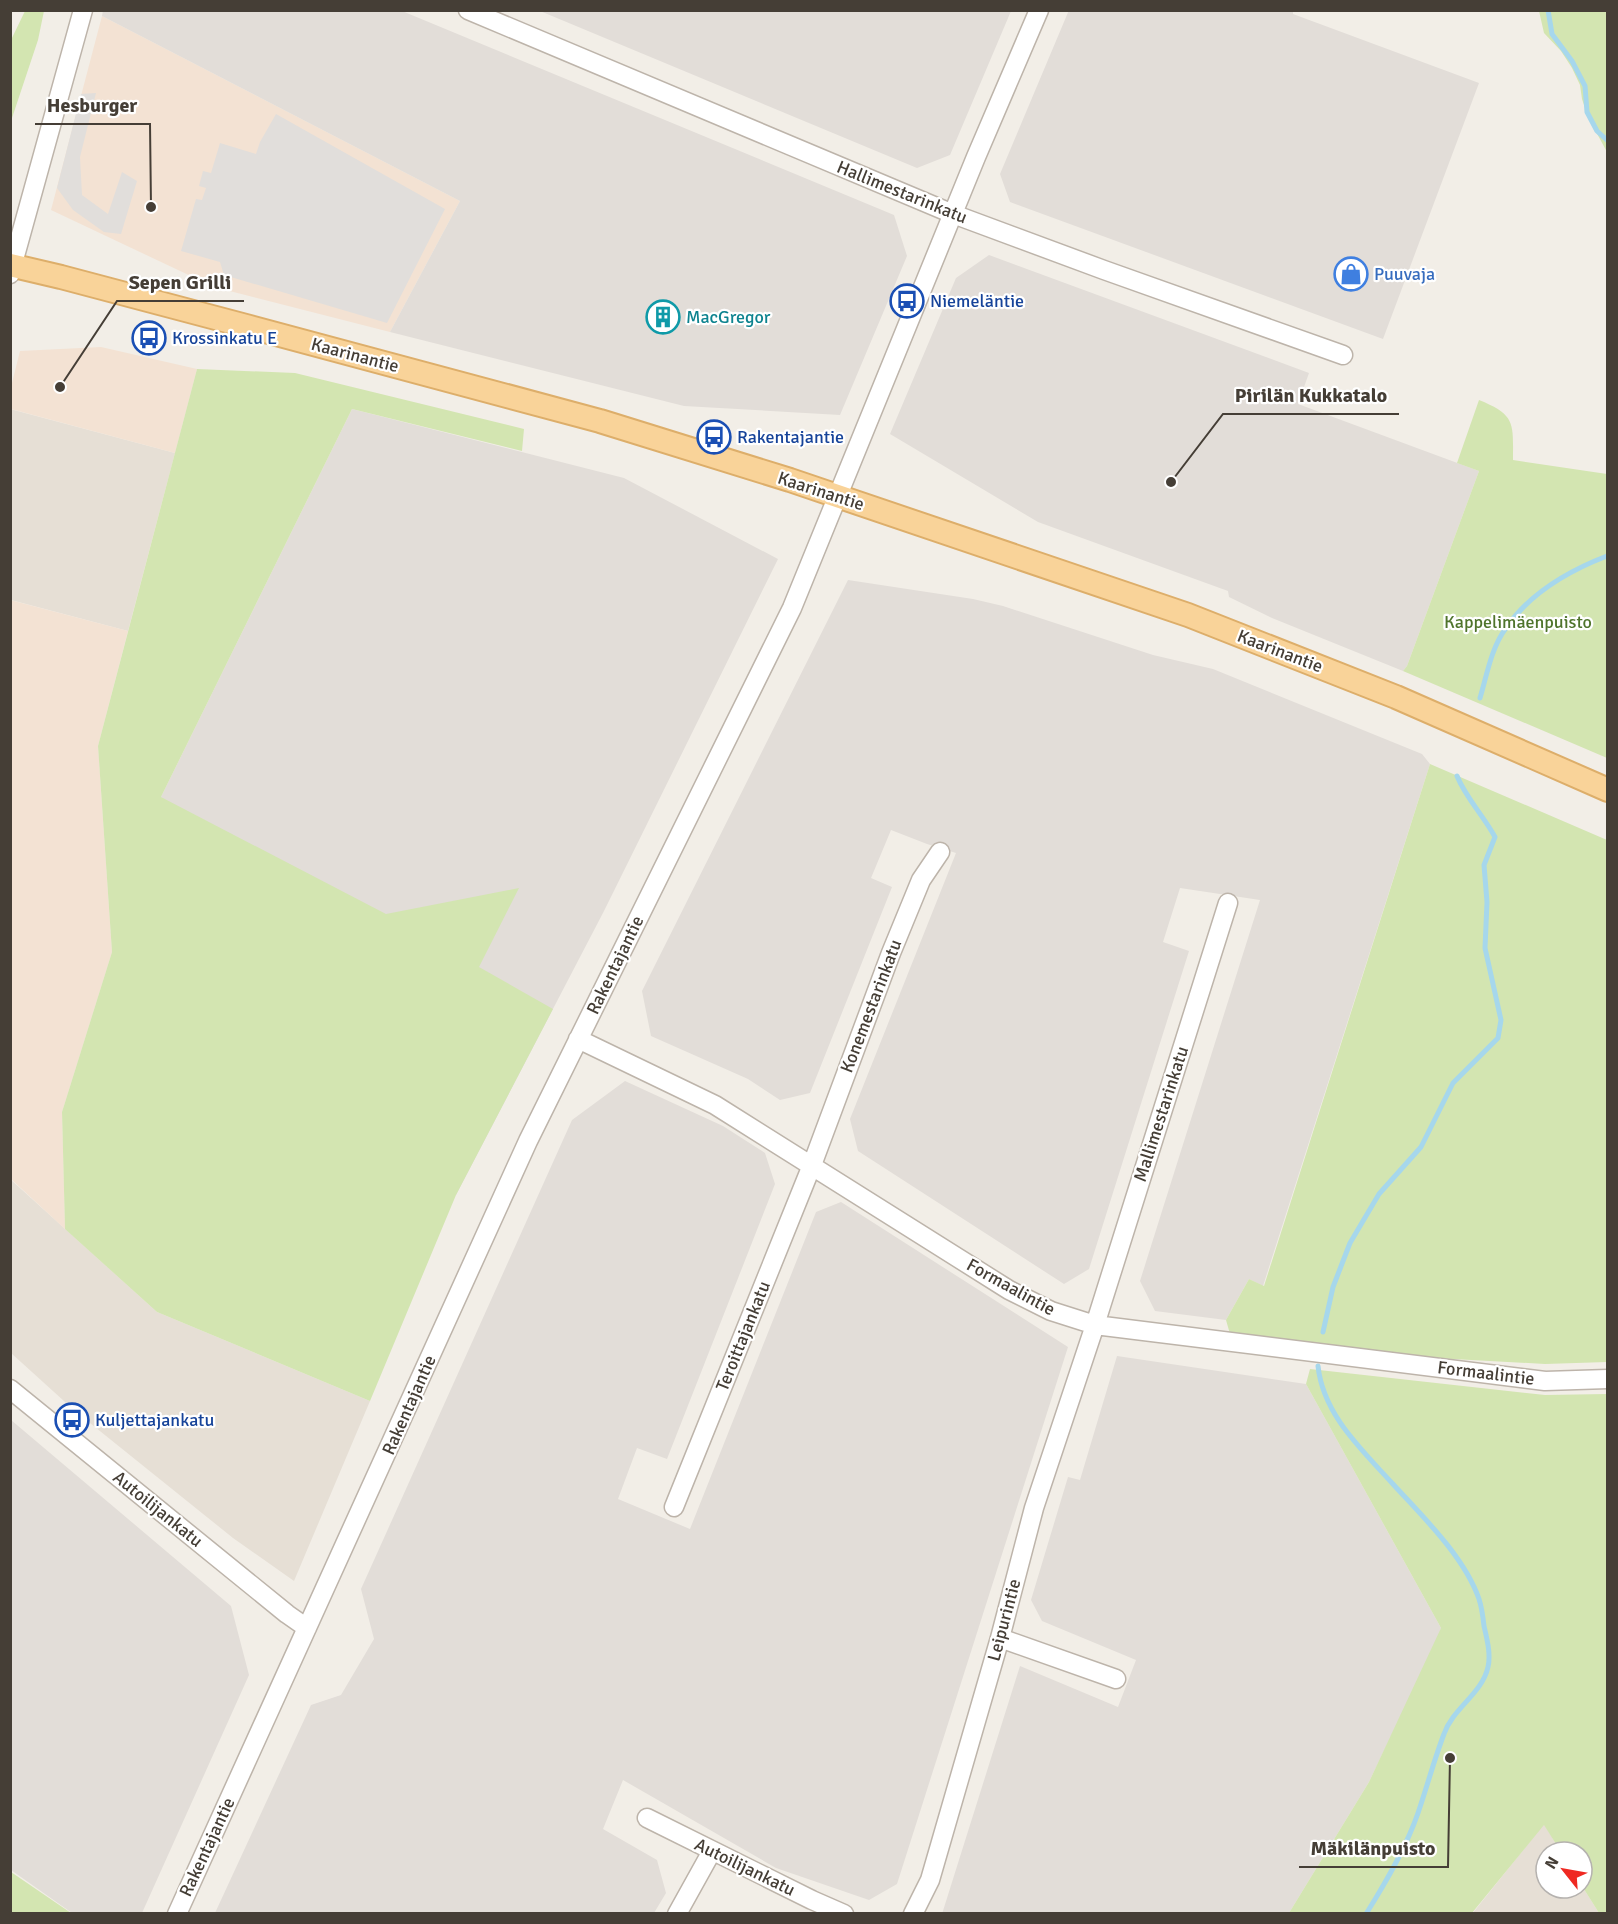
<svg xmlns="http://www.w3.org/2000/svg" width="1618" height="1924" viewBox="0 0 1618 1924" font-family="Signika,sans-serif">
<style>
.residential{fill:#e6dfd5}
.commercial{fill:#f3e2d3}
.industrial{fill:#e2ddd8}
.green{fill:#d3e5b1}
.parking{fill:#e1dedb}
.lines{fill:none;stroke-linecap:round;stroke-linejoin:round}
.stream{stroke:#a6d7ec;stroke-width:5}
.minor-casing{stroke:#bdb4aa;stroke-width:21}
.major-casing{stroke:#ddae6a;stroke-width:26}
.minor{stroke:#fff;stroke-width:18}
.major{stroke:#f9d399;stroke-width:22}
.labels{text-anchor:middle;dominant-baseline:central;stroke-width:4.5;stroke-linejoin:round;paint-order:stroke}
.street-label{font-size:18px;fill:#453e36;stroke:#fff}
.shop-label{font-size:18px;fill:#366cbe;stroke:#fff;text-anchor:start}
.transit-label{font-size:18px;fill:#164399;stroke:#fff;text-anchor:start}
.culture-label{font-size:18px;fill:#0d838f;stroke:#fff;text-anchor:start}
.park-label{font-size:18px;fill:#4f742c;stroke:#fff}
.leader{fill:none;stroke:#453e36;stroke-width:2}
.callout-dot{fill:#453e36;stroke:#fff;stroke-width:2}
.callout-label{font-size:20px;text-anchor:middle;font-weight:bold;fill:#453e36;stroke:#fff;stroke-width:4.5;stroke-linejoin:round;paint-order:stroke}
</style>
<rect width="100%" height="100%" fill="#f2eee7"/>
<path class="residential" d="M10,409L175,453L128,631L11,600Z
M10,1179L157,1312L370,1401L294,1581L233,1538L75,1411L11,1353Z
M1544,1824L1561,1852H1546V1888H1582V1886L1599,1913L1472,1914Z"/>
<path class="commercial" d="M102,16L460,201L390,332L214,287L51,210Z
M101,347L197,369L175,453L11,409V387L20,351Z
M10,600L128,631L98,746L112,952L62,1112L65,1229L11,1179Z"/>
<path class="industrial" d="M103,10L402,11L894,215L907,256L840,415L684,406L390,332L460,201L102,16Z
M1069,10L1293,11V14L1479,83L1383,339L1010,202L1000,174Z
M540,11L1011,10V11L950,155L917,168Z
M989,255L1309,373L1298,404L1479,471L1407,666L1403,671L1272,618L1229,597L1228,591L1038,522L890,434L956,278Z
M352,409L624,478L778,559L604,911L456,1195L161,797Z
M848,580L973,599L1003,606L1153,655L1213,669L1422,754L1430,764L1263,1286L1249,1279L1226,1320L1155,1311L1140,1281L1260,900L1180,888L1163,942L1189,951L1089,1269L1064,1284L858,1151L850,1119L956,853L927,844L891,830L871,878L892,887L810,1093L780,1100L748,1079L651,1036L642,991Z
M625,1081L723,1126L765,1153L775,1184L667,1459L637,1448L618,1499L690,1529L816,1212L841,1202L1068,1347L897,1884L869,1900L776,1868L623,1780L603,1829L657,1860L666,1893L654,1913H215L311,1705L341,1695L374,1639L361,1589L572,1120Z
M1117,1356L1306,1384L1441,1628L1439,1636L1369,1782L1289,1913L942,1914L1020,1666L1118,1707L1136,1660L1042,1621L1031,1600L1068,1477L1080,1480Z
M11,1420L231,1606L249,1675L142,1913H72L11,1870Z"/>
<path class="green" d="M25,11H44L38,40L11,121V40Z
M1539,11H1607V152L1588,117L1582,99L1580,85L1572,68L1561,51L1544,33Z
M197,369L295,373L524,429L522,451L352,409L161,797L386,914L519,888L479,967L553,1009L456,1195L370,1401L157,1312L65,1229L62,1112L112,952L98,746Z
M1479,400C1516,415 1513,423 1513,460L1607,474V758L1403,671L1407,666L1479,471L1457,463Z
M1430,764L1607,840V1362L1545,1364L1307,1351L1232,1341L1226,1320L1249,1279L1264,1286Z
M1310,1369L1545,1395L1607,1394V1913H1599L1582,1886V1852H1561L1544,1825L1472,1913H1289L1369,1782L1441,1628L1306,1384Z
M11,1872L71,1913H11Z"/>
<path class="parking" d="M96,93L80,157L82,195L108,214L122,172L137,181L121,234L104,232L73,210L57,188L81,94Z
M276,114L445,209L387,323L224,275L220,262L181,251L196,199L202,200L206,188L199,186L203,171L211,173L220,143L256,154L260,142Z"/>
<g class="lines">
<path class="stream" d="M1548,10L1552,34L1572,61L1585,86L1587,112L1597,131L1608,141
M1480,698C1487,675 1491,648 1506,628C1530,593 1568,571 1607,556
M1323,1332L1333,1287L1350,1243L1379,1194L1421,1147L1453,1083L1498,1038L1501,1020L1485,948L1487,902L1484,865L1495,837C1483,815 1466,798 1457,776
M1318,1366C1323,1414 1361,1449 1392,1483C1422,1516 1464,1556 1479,1599C1482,1608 1483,1617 1484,1626C1487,1639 1491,1654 1488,1667C1482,1694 1453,1708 1444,1734C1434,1760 1427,1787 1418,1813C1406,1848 1386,1882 1366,1914"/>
<defs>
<path id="minor" d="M468,10L953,214L1104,270L1343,355
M10,274L83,10
M578,1039L715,1105L1009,1290L1051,1311L1095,1325L1545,1381L1608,1379
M10,1389L287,1614L307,1628
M674,1507L812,1165L891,953L921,880L940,852
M1000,1638L1116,1679
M647,1818L812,1900L844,1914
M177,1914L528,1141L792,608L976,157L1039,10
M677,1914L712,1851
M913,1914L930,1880L1000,1638L1034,1508L1095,1325L1228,903"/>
<path id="major" d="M10,265L61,277L246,326L600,421L790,480L1188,615L1396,697L1608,790"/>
</defs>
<use href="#minor" class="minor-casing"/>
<use href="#major" class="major-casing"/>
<use href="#minor" class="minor"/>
<use href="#major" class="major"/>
</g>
<defs>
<symbol id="shop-ring" viewBox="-11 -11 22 22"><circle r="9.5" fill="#fff" stroke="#3f7fe0" stroke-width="1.5"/><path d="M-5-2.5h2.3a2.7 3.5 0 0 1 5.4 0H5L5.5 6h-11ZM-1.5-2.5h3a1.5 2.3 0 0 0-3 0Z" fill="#3f7fe0"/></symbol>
<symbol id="bus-ring" viewBox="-11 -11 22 22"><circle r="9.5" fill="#fff" stroke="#1a4fb4" stroke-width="1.5"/><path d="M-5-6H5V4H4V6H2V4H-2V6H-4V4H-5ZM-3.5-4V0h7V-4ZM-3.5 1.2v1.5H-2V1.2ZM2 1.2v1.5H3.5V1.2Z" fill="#1a4fb4"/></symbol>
<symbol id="building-ring" viewBox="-11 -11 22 22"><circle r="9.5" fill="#fff" stroke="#0f9aa8" stroke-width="1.5"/><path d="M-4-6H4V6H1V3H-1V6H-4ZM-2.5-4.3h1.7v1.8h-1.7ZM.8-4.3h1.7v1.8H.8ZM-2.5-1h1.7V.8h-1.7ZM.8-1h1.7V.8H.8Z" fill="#0f9aa8"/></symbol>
</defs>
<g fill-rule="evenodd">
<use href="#shop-ring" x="1332" y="255" width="38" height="38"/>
<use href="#bus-ring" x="888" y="282" width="38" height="38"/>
<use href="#building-ring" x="644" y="298" width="38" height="38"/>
<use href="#bus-ring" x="130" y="319" width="38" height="38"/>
<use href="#bus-ring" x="695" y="418" width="38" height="38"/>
<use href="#bus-ring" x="53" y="1401" width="38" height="38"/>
</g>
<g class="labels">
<g class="street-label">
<text transform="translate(902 192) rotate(22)">Hallimestarinkatu</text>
<text transform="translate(355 355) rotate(15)">Kaarinantie</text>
<text transform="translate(821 491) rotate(18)">Kaarinantie</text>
<text transform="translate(1280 651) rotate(21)">Kaarinantie</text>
<text transform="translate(615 965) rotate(-64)">Rakentajantie</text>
<text transform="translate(871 1006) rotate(-69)">Konemestarinkatu</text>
<text transform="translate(1161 1114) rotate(-72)">Mallimestarinkatu</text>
<text transform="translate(1011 1287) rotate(29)">Formaalintie</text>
<text transform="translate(743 1336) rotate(-68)">Teroittajankatu</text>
<text transform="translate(1486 1373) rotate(7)">Formaalintie</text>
<text transform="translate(409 1405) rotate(-66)">Rakentajantie</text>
<text transform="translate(158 1509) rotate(39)">Autoilijankatu</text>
<text transform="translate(1004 1620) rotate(-75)">Leipurintie</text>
<text transform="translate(207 1847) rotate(-65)">Rakentajantie</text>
<text transform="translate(745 1867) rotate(26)">Autoilijankatu</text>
</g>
<g class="shop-label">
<text x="1374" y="274">Puuvaja</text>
</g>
<g class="transit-label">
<text x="930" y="301">Niemeläntie</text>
<text x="172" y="338">Krossinkatu E</text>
<text x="737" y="437">Rakentajantie</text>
<text x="95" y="1420">Kuljettajankatu</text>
</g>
<g class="culture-label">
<text x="686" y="317">MacGregor</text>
</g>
<g class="park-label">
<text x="1518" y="622">Kappelimäenpuisto</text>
</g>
</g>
<path class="leader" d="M151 207L150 124H35M60 387L117 301H244M1171 482L1223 414H1399M1450 1758L1448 1867H1299"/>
<g class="callout-dot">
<circle cx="151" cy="207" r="6"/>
<circle cx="60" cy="387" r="6"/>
<circle cx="1171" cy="482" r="6"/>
<circle cx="1450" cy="1758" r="6"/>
</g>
<g class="callout-label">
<text x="92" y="112">Hesburger</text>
<text x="180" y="289">Sepen Grilli</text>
<text x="1311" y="402">Pirilän Kukkatalo</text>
<text x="1373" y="1855">Mäkilänpuisto</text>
</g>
<rect width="1618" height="1924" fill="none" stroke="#453e36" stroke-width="24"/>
<g transform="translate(1564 1870) rotate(301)"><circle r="28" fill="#ffffff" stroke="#b5b2af" stroke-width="1.5"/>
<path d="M0-4.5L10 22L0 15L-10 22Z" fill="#ef2922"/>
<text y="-9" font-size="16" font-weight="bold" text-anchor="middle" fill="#453e36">N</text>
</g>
</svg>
